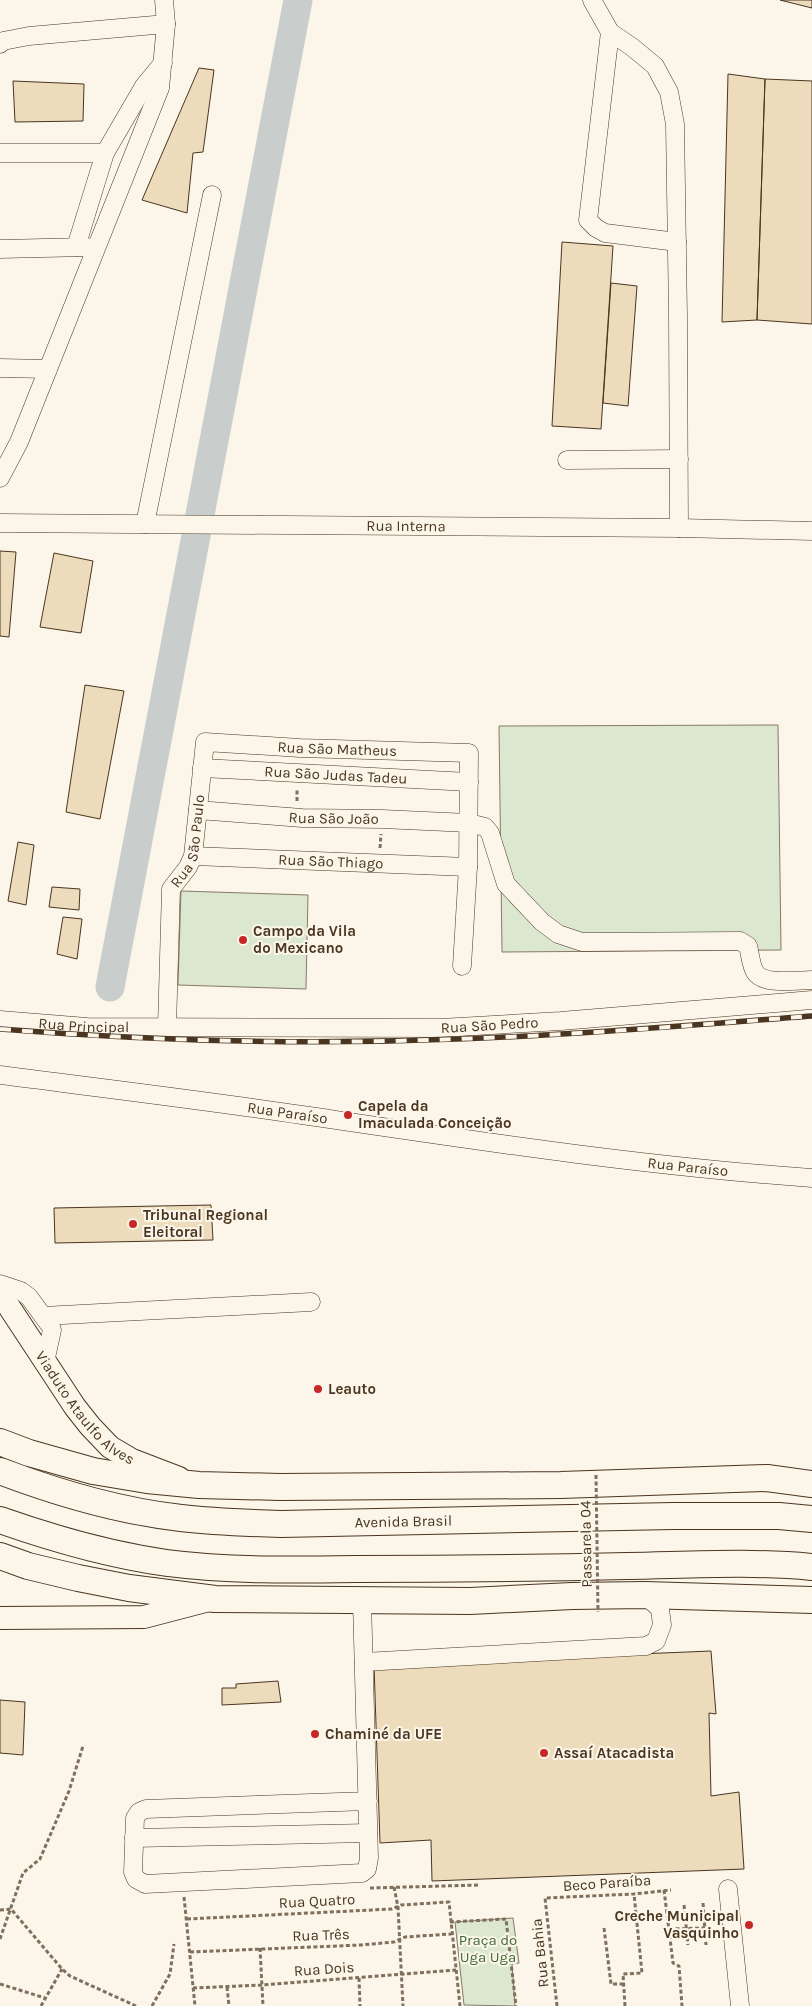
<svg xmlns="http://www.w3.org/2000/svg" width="812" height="2006" viewBox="0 0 812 2006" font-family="Karla,sans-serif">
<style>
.green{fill:#dce7d0;stroke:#887966}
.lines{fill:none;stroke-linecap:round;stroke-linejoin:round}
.river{stroke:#c9cecd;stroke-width:29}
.building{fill:#ecdcbc;stroke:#4a3520}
.minor-casing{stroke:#4a3520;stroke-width:19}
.major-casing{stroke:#4a3520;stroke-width:24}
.highway-casing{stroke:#4a3520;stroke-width:28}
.path{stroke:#7f6f5c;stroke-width:3;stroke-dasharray:4 2.5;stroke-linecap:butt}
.minor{stroke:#fbf6e9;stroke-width:18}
.major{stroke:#fbf6e9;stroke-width:22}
.highway{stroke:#fbf6e9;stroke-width:26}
.rail-casing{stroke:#4a3520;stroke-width:5.5}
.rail{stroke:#fbf6e9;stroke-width:4;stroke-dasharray:11;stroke-linecap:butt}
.path-bridge{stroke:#7f6f5c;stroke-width:3;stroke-dasharray:4 2.5;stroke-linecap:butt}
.poi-dot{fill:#c62828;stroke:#fbf6e9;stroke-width:2}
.labels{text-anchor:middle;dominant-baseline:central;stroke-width:4;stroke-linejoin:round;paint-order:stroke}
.street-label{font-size:15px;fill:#4a3520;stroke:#fbf6e9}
.poi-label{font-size:15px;font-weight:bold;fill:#4a3520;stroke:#fbf6e9;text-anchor:start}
.park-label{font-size:15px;fill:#436837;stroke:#fbf6e9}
</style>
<rect width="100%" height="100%" fill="#fbf6e9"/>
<path class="green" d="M778,725L781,950L502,952L499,726Z
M181,891L308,895L306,989L178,985Z
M513,1918L519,1963L512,1964L515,2006L464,2005L455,1922Z"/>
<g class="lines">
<path class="river" d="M110,987L298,0"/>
</g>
<path class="building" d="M780,0H812V8Z
M199,68L214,70L203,152L193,153L187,213L142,200Z
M728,74L765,79L757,320L722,322Z
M765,79L812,81V324L757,320Z
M13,81L84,84L83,121L15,122Z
M562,242L613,246L601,429L552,426Z
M611,283L637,286L628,406L603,403Z
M0,551L16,552L9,637L0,636Z
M54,553L93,561L81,633L40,627Z
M85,685L124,691L100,819L66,812Z
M18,842L34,845L26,905L8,901Z
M52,887L80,889L79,910L49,907Z
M63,917L82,919L77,959L57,954Z
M211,1205L213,1240L55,1243L54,1208Z
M711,1651L716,1714L709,1713L711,1796L739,1792L744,1869L432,1881L431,1840L380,1843L374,1665Z
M278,1681L281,1702L222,1705V1688H236V1684Z
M0,1700L25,1702L23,1755L0,1753Z"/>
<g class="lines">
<defs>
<g id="minor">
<path d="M592,0L610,32L632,47L655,66L669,92L675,124L678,316L679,528"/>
<path d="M610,32L588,220L596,228L605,233L677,242"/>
<path d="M0,44L3,41L29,36L166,24"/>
<path d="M0,153H105L144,86L163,63"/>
<path d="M76,247L105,153"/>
<path d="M0,249L87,247"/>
<path d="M0,368L48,369"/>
<path d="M567,460L679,459"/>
<path d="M0,478L19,442L160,88L166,24L164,0"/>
<path id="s1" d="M0,523L679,528L812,531"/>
<path d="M145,524L212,195"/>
<path id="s2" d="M202,768L469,782"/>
<path id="s3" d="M198,810L302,818L382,819L469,823L485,827L490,833L506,884L542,922L558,934L582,942L740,941L748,946C750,953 751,966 755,972C764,986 798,980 812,980"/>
<path id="s4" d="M193,856L468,867"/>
<path id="s5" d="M0,1020L87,1027L441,1028L561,1021L812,1000"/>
<path id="s6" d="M167,1027L171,889L188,867L193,856L205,742L300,748L469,753L468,867L462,966"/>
<path id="s7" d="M0,1075C101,1088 201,1100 302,1115C472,1140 641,1166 812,1178"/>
<path d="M0,1284L21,1291L29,1297L51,1327L52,1330L45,1362"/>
<path d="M43,1316L311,1302"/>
<path d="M362,1601L369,1858L367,1869L362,1873L145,1884L136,1879L133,1872L135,1818L139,1812L146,1809L368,1801"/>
<path d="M364,1662L646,1646L656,1641L662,1625L660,1609L645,1595"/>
<path d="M134,1838L368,1833"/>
<path d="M728,1889L740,2006"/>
</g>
<g id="major">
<path id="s8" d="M0,1293L75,1407L90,1426L110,1447L132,1460L179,1478"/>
<path d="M0,1618L144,1617L209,1600"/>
</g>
<g id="highway">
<path d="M0,1442L29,1453L93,1471L147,1480L199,1485L280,1487L561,1485L767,1478L812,1484"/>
<path id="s9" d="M0,1471C58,1493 119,1511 181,1518C215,1522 248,1523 281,1524L673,1516H779L812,1519"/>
<path d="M0,1520C54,1539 110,1555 167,1563C230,1571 293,1570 356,1569C446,1569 537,1568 627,1566C689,1565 750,1561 812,1567"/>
<path d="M0,1556L28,1566L78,1578L129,1588L215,1599L470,1601L572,1596L645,1595L812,1600"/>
</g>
</defs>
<use href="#minor" class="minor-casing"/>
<use href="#major" class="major-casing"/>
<use href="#highway" class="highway-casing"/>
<path class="path" d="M297,801V788
M380,848L381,834
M394,1887L398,1907L403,2006
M370,1888L480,1885
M664,1890L673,1963L679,1966L682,2006
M184,1897L195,2006
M703,1903L706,1945
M684,1905L688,1945
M0,1910L11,1909L62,1969L70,1976L136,2006
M187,1919L392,1909L401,1905L449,1902L460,2006
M450,1922L506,1919L516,2006
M604,1928L611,1984H624
M669,1929L705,1928
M0,1939L23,1873L40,1859L69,1791L83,1746
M260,1948L263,2006
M190,1952L361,1945L394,1942L405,1937L451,1934
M359,1978L360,2006
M0,1984L45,1998
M227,1987L229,2006
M193,1988L262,1985L456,1970
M41,2006L62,1969
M152,2006L170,1974L174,1944
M557,2006L545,1898L634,1894L671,1890
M625,2006L623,1974L642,1973L634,1894"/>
<use href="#minor" class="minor"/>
<use href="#major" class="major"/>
<use href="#highway" class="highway"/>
<defs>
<path id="rail" d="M0,1029C152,1041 305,1045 457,1039C576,1035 694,1025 812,1016"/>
</defs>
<use href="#rail" class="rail-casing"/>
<use href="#rail" class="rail"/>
<path class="path-bridge" d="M596,1475L598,1612"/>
</g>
<g class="poi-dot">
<circle cx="243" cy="940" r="5"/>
<circle cx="348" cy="1115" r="5"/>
<circle cx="133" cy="1224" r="5"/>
<circle cx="318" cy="1389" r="5"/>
<circle cx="315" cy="1734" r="5"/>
<circle cx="544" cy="1753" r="5"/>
<circle cx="749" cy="1925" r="5"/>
</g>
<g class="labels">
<g class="street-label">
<text stroke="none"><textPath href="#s1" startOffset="406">Rua Interna</textPath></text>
<text stroke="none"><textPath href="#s6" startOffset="425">Rua São Matheus</textPath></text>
<text stroke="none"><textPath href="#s2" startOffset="134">Rua São Judas Tadeu</textPath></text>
<text stroke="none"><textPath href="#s3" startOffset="136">Rua São João</textPath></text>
<text stroke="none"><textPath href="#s6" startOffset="191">Rua São Paulo</textPath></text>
<text stroke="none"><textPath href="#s4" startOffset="138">Rua São Thiago</textPath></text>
<text stroke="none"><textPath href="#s5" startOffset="84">Rua Principal</textPath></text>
<text stroke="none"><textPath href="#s5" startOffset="490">Rua São Pedro</textPath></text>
<text stroke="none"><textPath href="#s7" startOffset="290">Rua Paraíso</textPath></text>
<text stroke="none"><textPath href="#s7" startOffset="694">Rua Paraíso</textPath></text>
<text stroke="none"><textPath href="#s8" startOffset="144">Viaduto Ataulfo Alves</textPath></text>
<text stroke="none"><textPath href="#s9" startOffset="410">Avenida Brasil</textPath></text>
<text transform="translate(586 1544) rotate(-91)">Passarela 04</text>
<text transform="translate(607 1883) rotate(-4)">Beco Paraíba</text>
<text transform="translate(317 1901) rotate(-3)">Rua Quatro</text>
<text transform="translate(321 1935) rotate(-2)">Rua Três</text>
<text transform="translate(540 1953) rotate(-96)">Rua Bahia</text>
<text transform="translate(324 1969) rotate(-4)">Rua Dois</text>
</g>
<g class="poi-label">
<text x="253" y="931">Campo da Vila<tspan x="253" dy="17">do Mexicano</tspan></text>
<text x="358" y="1106">Capela da<tspan x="358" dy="17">Imaculada Conceição</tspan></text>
<text x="143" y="1215">Tribunal Regional<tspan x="143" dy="17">Eleitoral</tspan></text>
<text x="328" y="1389">Leauto</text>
<text x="325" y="1734">Chaminé da UFE</text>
<text x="554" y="1753">Assaí Atacadista</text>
<text x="739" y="1916" text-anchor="end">Creche Municipal<tspan x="739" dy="17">Vasquinho</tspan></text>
</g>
<g class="park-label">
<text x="488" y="1940">Praça do<tspan x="488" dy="17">Uga Uga</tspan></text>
</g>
</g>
</svg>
